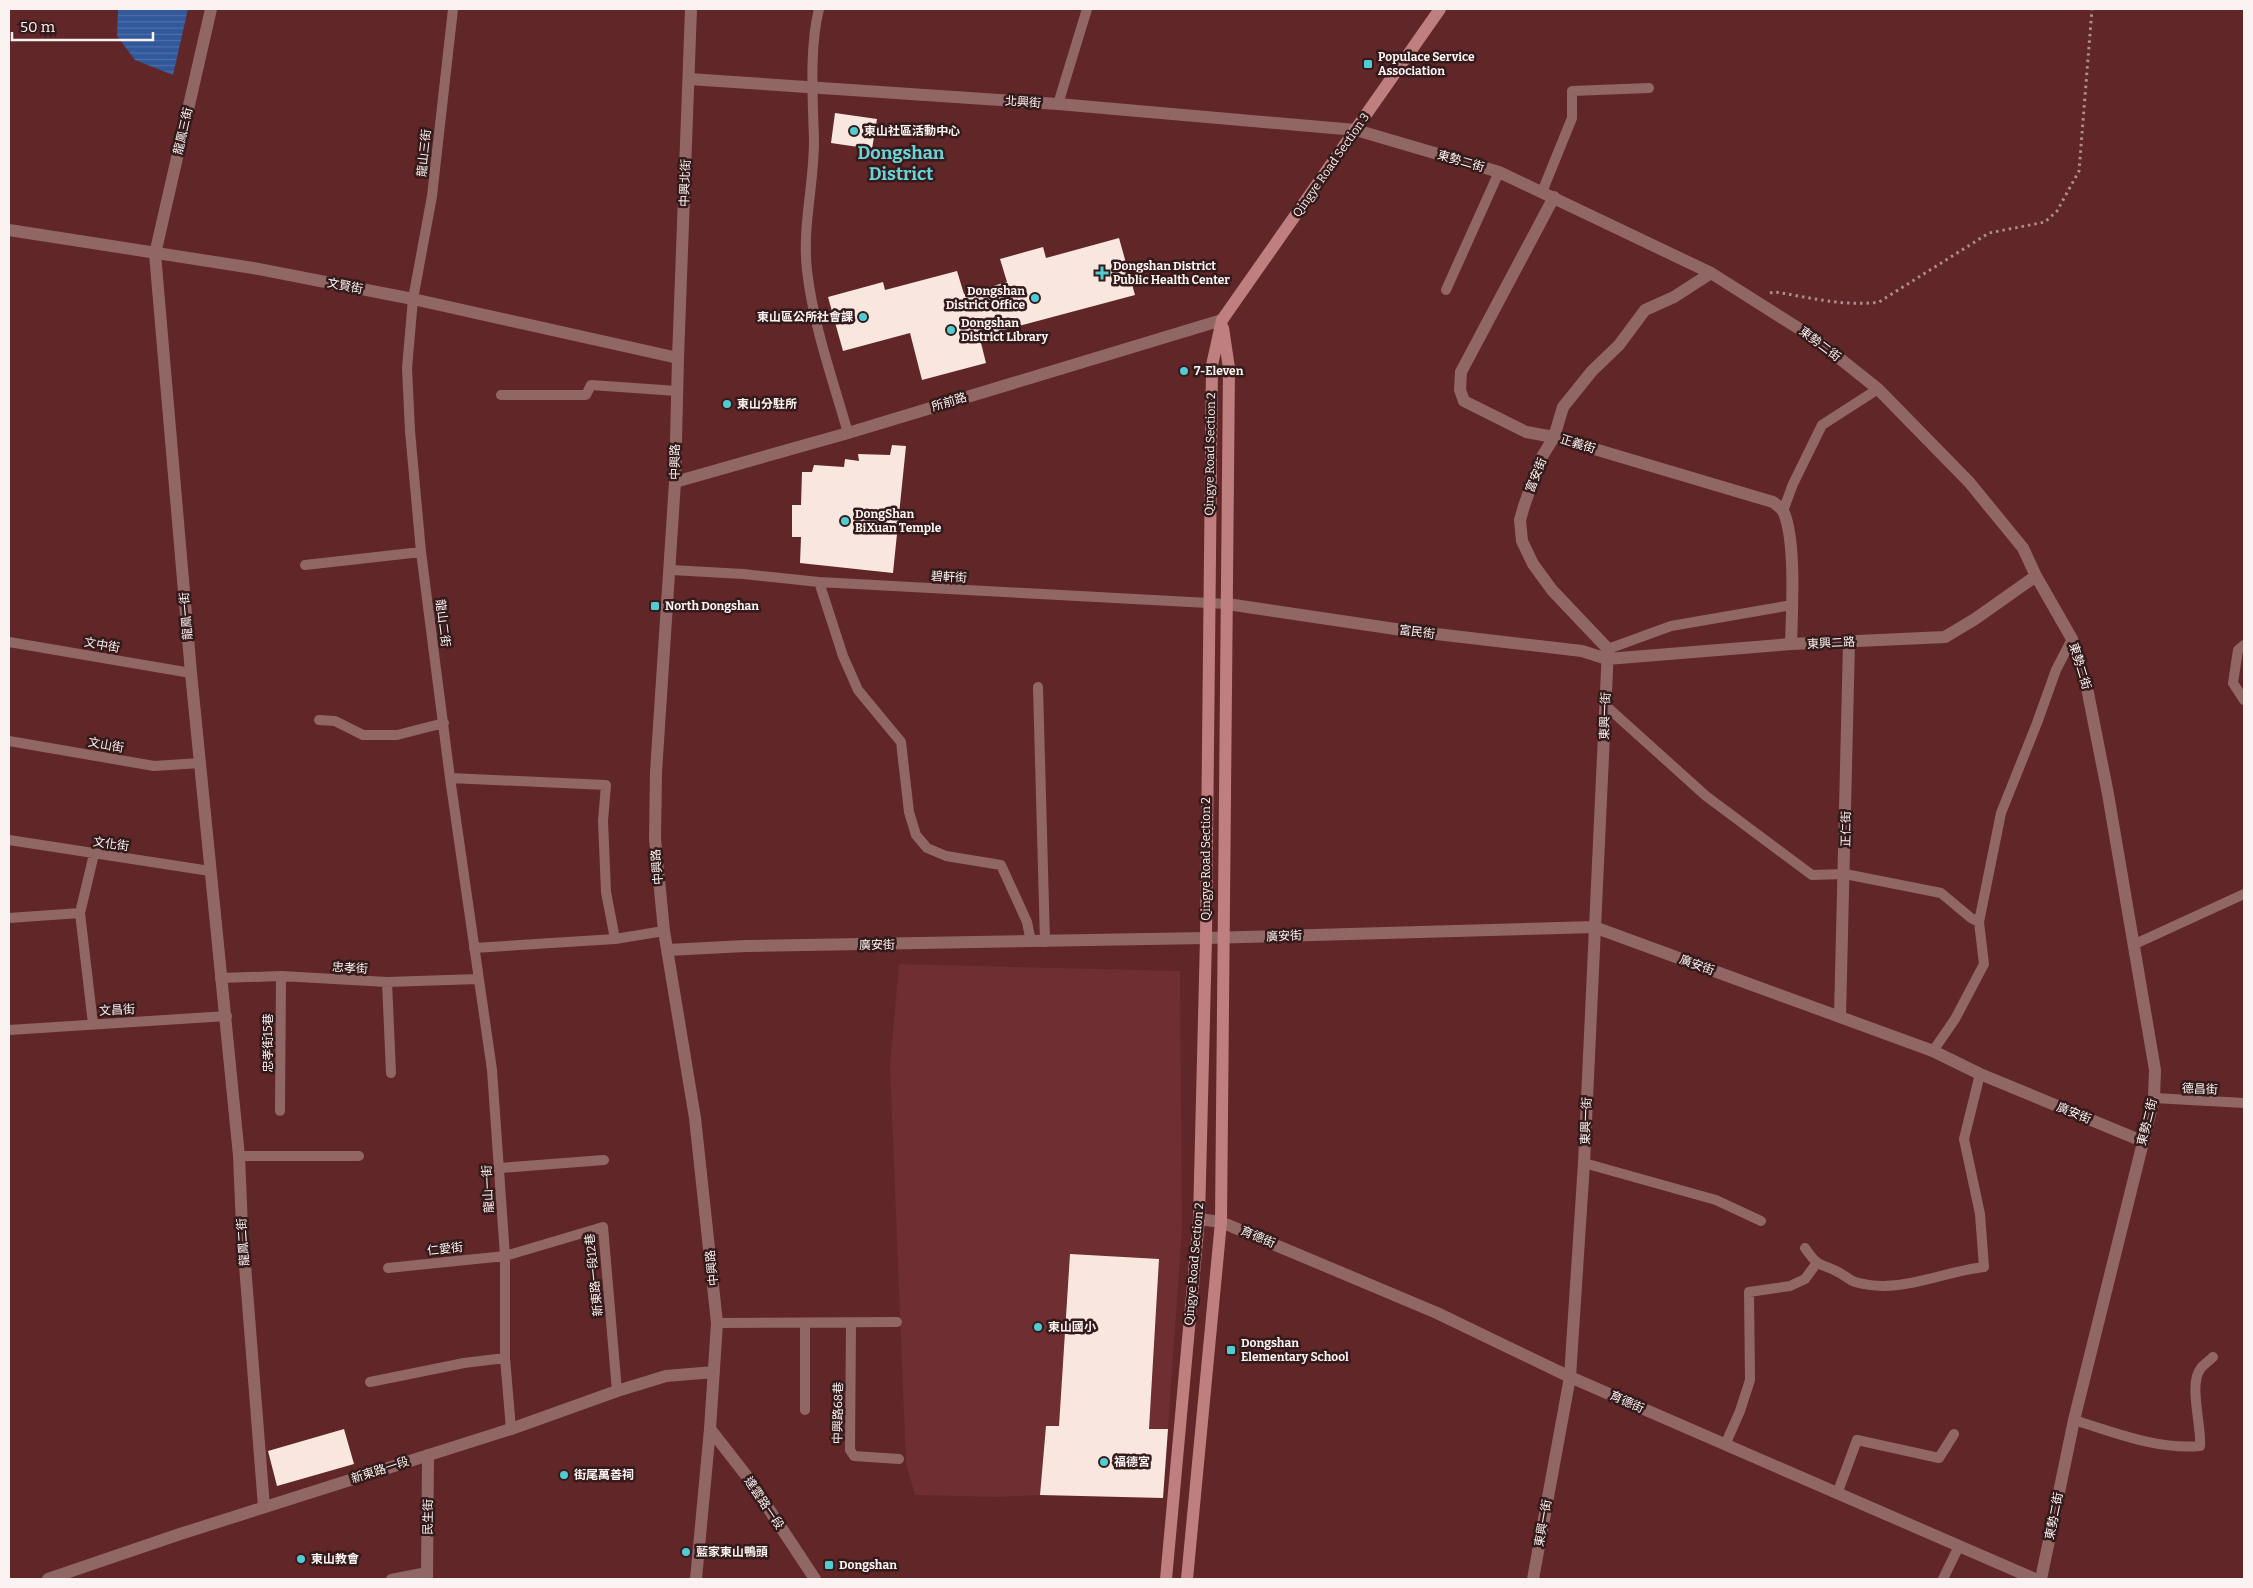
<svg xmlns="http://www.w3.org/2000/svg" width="2253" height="1588" viewBox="0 0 2253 1588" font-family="Bitter,'Noto Sans TC',serif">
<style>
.built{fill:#6f2e31}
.water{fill:url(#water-rules)}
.building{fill:#f9e6df}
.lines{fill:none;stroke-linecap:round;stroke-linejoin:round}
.path{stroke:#ad8d8e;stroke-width:3;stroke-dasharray:2.5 4;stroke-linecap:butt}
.service{stroke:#916766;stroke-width:10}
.minor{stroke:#916766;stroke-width:12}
.tertiary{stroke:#916766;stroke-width:12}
.secondary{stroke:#bf7f7e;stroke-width:12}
.poi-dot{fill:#51ccd3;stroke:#341a1a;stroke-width:2}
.labels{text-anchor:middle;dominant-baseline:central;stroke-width:5;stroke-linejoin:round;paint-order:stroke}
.poi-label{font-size:12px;font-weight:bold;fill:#faf3f2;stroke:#341a1a;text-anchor:start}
.street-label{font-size:12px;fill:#faf3f2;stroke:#341a1a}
.district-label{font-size:18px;font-weight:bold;fill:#67d4da;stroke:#341a1a}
</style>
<defs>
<pattern id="water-rules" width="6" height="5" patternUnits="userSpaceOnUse" patternTransform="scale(1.25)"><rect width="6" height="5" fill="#30589b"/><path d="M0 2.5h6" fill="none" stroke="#4f70a9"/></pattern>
</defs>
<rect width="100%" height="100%" fill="#602628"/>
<path class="built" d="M899,964L1180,971L1182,1229L1168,1429L1046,1426L1040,1495L998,1497L915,1495L906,1464L890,1065Z"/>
<path class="water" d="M118,9H188L173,75L135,60L117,36Z"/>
<path class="building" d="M835,113L877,119L872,149L831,143Z
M1119,238L1135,295L985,335L986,337L980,339L986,363L922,380L910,333L843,351L828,297L883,282L885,290L957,271L964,294L1007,282L1000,259L1043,247L1046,258Z
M892,445L906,446L893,573L800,563L801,537H792V505H801L802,472H812L814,465L844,467L845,459L859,461L858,454L890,455Z
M1070,1254L1159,1259L1149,1429H1168L1163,1498L1040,1495L1046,1426H1059Z
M344,1429L354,1464L277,1486L268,1451Z"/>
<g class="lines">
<path class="path" d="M1770,293L1775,292C1808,297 1845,307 1879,302L1989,233L2045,222L2057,211L2079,171L2092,9"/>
<path class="service" d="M453,9L432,196L413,299L407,368L410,431L421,552L450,778L492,1070L505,1256V1358L511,1429
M819,9C809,48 813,101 814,141C814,185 802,227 807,270C813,325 833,380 848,433
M1058,104L1087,9
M1542,192L1572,118V91L1649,88
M1446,290L1499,172
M501,395H586L591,385L677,391
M1783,511L1793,484L1822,425L1878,389
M305,565L421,552
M671,570L743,574L819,582L1227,604
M819,582L843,656L858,690L901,742L909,812L916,835L927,848L946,856L1001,865L1027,922L1031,942
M9,642L191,673
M2244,645L2238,650L2233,683L2244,700
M1608,649L1671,626L1792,605
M1038,687L1045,942
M1606,706L1706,796L1812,875L1845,874L1941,893L1971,918L1979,922L1984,964L1955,1019L1933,1051
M319,720L335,721L363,735H397L444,723
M9,741L154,766L200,763
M450,778L606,785L603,821L606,892L615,939
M9,840L210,871
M9,918L80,913
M1979,922L2001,813L2037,723L2056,670L2072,639
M2135,944L2244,894
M474,948L615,939L664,931
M220,978L281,976L387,982L478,979
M387,982L391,1073
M93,1024L80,913L94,854
M9,1030L227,1016
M2154,1098L2244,1103
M280,1111L281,976
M239,1156H359
M1584,1163L1716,1200L1761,1221
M500,1168L604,1160
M1805,1248C1819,1268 1818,1262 1838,1272C1844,1275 1849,1280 1855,1282C1899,1295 1940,1272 1984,1267L1980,1214L1964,1139L1980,1074
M388,1268L505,1256L603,1227L617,1391
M717,1323L897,1322
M851,1323L850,1450L854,1456L899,1459
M370,1382L464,1363L505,1358
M805,1410V1323
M2074,1420C2114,1432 2157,1450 2200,1446C2202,1427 2188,1383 2201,1368C2204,1364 2209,1361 2213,1357
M1725,1445L1740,1411L1750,1380L1749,1292L1790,1286L1805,1279L1816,1264
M1837,1494L1857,1440L1939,1458L1954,1434
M391,1579L427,1572
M1943,1579L1959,1546"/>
<path class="minor" d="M211,9L155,254L191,673L239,1156L242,1227L264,1507
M689,79L1058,104L1356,130L1499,172L1711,273L1814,338L1878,389L1969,482L2023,548L2036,576L2072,639L2087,688L2108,794L2155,1070L2154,1098L2074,1420L2041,1579
M1554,197L1461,372L1460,390L1464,401L1526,432L1554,437L1773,502C1777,505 1782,508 1784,513C1796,542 1792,611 1791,644
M678,358L691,9
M675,482L848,433L1222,320
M1227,604L1402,630L1582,651L1607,659L1791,644L1945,637L1975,619L2036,576
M1206,938L1594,927L1933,1051L1980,1074L2142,1141
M1840,1017L1849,642
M427,1579L428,1455
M696,1579L710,1429
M1533,1579L1570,1377L1584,1163L1608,649L1552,590L1533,564L1522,541L1520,520L1524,506L1540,460L1554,437L1563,407L1592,371L1619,345L1645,310L1674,297L1711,273"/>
<path class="tertiary" d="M9,230L253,268L413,299L678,358L675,482L656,772L655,839L664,931L695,1118L717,1323L710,1429L749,1479L815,1579
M668,950L745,946L1206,938
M1199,1219L1221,1222L1437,1313L1570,1377L2035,1579
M48,1579L180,1534L511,1429L617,1391L666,1376L714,1372"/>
<path class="secondary" d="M1166,1579L1199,1219L1206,938L1212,365L1222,320L1440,9
M1187,1579L1221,1222L1229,368L1223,328"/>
</g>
<g class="poi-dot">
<rect x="1363" y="59" width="10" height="10" rx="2.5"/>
<circle cx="854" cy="131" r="5"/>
<path d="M1099.5 265.5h5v5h5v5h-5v5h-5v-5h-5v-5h5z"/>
<circle cx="1035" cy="298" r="5"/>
<circle cx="863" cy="317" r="5"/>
<circle cx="951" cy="330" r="5"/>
<circle cx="1184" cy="371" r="5"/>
<circle cx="727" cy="404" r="5"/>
<circle cx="845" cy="521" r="5"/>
<rect x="650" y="601" width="10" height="10" rx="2.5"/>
<circle cx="1038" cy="1327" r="5"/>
<rect x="1226" y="1345" width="10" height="10" rx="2.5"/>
<circle cx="1104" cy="1462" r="5"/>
<circle cx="564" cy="1475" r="5"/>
<circle cx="686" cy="1552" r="5"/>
<circle cx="301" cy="1559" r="5"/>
<rect x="824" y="1560" width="10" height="10" rx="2.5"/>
</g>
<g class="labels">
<g class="poi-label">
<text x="1378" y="57">Populace Service<tspan x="1378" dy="14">Association</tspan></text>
<text x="864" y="131">東山社區活動中心</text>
<text x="1113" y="266">Dongshan District<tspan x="1113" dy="14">Public Health Center</tspan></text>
<text x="1025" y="291" text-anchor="end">Dongshan<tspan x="1025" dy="14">District Office</tspan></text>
<text x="853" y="317" text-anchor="end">東山區公所社會課</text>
<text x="961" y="323">Dongshan<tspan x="961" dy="14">District Library</tspan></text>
<text x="1194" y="371">7-Eleven</text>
<text x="737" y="404">東山分駐所</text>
<text x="855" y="514">DongShan<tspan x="855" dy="14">BiXuan Temple</tspan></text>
<text x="665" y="606">North Dongshan</text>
<text x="1048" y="1327">東山國小</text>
<text x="1241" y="1343">Dongshan<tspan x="1241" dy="14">Elementary School</tspan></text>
<text x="1114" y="1462">福德宮</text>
<text x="574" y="1475">街尾萬善祠</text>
<text x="696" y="1552">藍家東山鴨頭</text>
<text x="311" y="1559">東山教會</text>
<text x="839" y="1565">Dongshan</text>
</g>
<g class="street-label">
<text transform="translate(1023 102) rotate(4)">北興街</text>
<text transform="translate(183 131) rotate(-77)">龍鳳三街</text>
<text transform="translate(424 153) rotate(-84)">龍山三街</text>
<text transform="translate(1461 161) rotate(16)">東勢二街</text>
<text transform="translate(1331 165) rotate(-55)">Qingye Road Section 3</text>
<text transform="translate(685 183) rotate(-88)">中興北街</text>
<text transform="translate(345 286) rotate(11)">文賢街</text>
<text transform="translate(1820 344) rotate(37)">東勢二街</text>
<text transform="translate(949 402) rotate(-17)">所前路</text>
<text transform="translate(1578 444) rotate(17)">正義街</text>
<text transform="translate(1210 454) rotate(-89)">Qingye Road Section 2</text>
<text transform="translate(675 462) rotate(-89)">中興路</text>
<text transform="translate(1536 475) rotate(-68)">富安街</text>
<text transform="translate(949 577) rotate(3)">碧軒街</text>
<text transform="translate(186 616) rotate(-95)">龍鳳一街</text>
<text transform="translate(443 623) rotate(83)">龍山二街</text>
<text transform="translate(1417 632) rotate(7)">富民街</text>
<text transform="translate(1831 643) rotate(-3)">東興二路</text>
<text transform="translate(102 645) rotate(10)">文中街</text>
<text transform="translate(2080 666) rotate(73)">東勢二街</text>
<text transform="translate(1605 716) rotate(-88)">東興一街</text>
<text transform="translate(106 745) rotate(10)">文山街</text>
<text transform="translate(1846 829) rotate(-89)">正仁街</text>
<text transform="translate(111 844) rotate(8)">文化街</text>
<text transform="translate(1206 859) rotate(-90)">Qingye Road Section 2</text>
<text transform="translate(657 867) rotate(-95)">中興路</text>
<text transform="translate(1284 936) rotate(-2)">廣安街</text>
<text transform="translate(877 945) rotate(-1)">廣安街</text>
<text transform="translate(1697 965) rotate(20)">廣安街</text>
<text transform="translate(350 968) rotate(3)">忠孝街</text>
<text transform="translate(117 1010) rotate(-3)">文昌街</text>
<text transform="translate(268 1043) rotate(-90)">忠孝街15巷</text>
<text transform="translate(2200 1089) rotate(2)">德昌街</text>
<text transform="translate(2074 1113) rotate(22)">廣安街</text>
<text transform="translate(1586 1121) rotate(-88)">東興一街</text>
<text transform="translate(2147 1122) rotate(-76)">東勢二街</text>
<text transform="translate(488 1189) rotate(-93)">龍山一街</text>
<text transform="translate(1258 1237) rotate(23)">育德街</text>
<text transform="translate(243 1242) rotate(-94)">龍鳳二街</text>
<text transform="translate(445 1249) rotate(-6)">仁愛街</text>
<text transform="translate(1194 1264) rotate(-85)">Qingye Road Section 2</text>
<text transform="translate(712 1268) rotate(-96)">中興路</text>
<text transform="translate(594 1275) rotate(-96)">新東路一段12巷</text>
<text transform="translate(1627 1402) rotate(24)">育德街</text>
<text transform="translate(838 1413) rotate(-89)">中興路68巷</text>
<text transform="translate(380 1470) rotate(-18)">新東路一段</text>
<text transform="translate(764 1503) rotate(56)">達雲路一段</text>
<text transform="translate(2054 1516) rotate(-79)">東勢二街</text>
<text transform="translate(428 1517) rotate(-89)">民生街</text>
<text transform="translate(1543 1523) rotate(-80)">東興一街</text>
</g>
<g class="district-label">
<text x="901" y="153">Dongshan<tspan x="901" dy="21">District</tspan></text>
</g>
</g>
<rect width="2253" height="1588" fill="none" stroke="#faf3f2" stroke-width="20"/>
<path d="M12 32v8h141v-8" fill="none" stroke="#faf3f2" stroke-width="2.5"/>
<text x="20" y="32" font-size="15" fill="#faf3f2" stroke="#341a1a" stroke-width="4" paint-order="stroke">50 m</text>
</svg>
